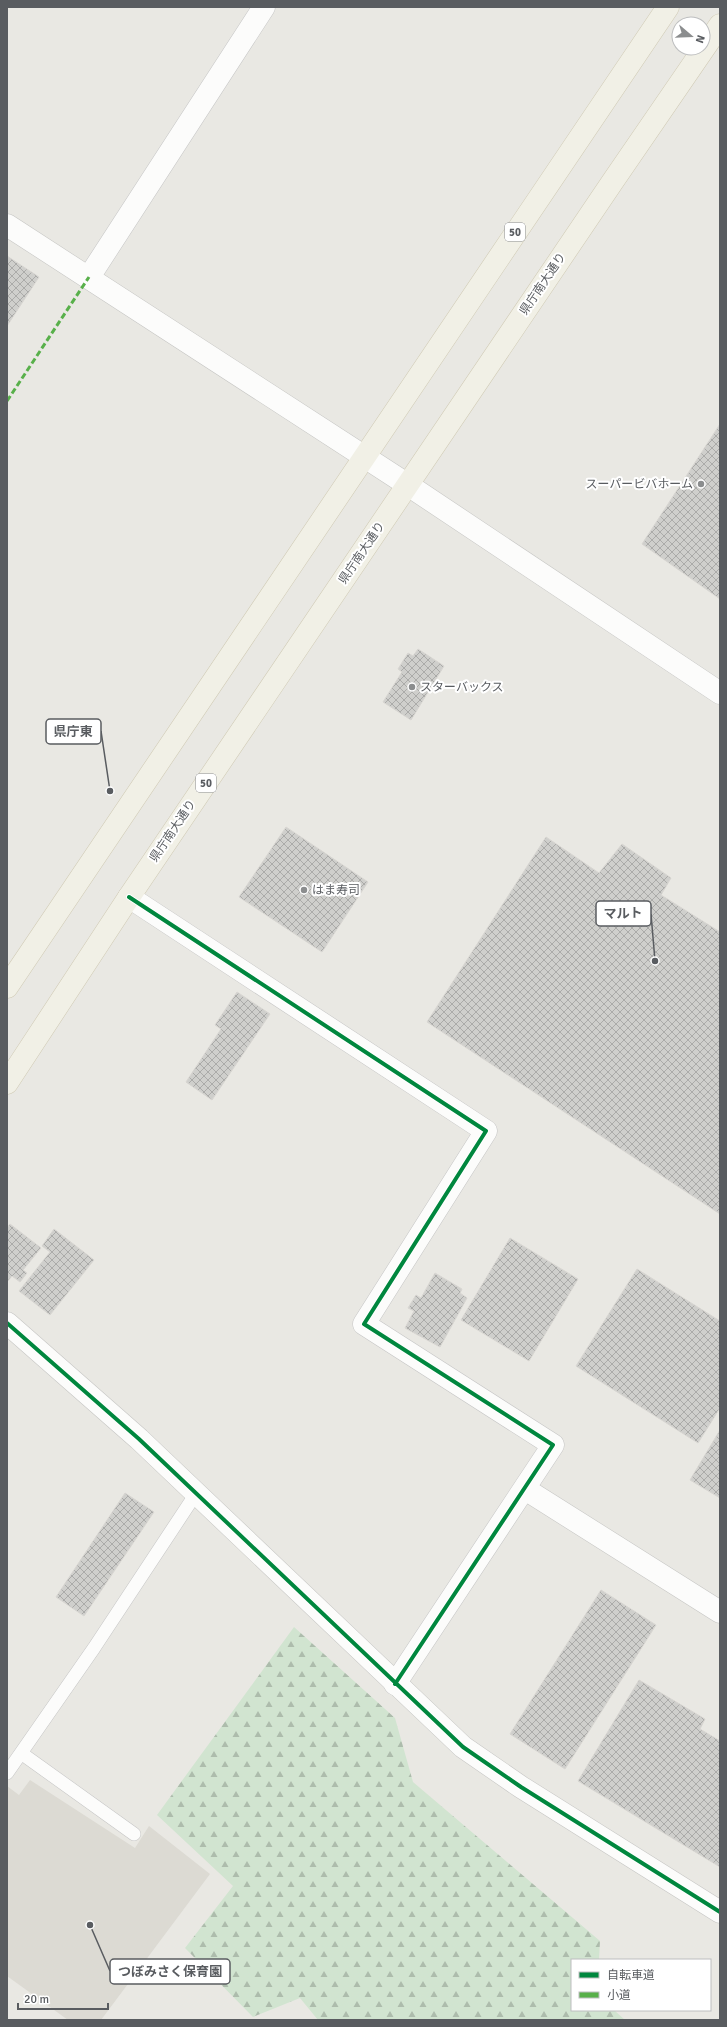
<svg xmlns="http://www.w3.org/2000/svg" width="727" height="2027" viewBox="0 0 727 2027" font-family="Signika,'Noto Sans JP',sans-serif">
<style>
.education{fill:#dcdad3}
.forest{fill:url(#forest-firs)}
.building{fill:url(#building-cross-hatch);stroke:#d8d6d2}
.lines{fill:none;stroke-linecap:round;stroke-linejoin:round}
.lane-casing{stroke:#c5c5c5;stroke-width:14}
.street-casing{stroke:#c5c5c5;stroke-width:23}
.secondary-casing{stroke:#c5c5c3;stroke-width:23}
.primary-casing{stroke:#cfc9b3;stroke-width:23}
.lane{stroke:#fcfcfb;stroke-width:13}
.street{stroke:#fcfcfb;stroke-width:22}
.secondary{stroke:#fcfcfb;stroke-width:22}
.primary{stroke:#f1f0e6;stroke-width:22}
.quiet{stroke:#58b04a;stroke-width:3;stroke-dasharray:6 3;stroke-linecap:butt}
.cycleway-casing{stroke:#fff;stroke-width:6}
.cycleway{stroke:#00873e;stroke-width:4}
.poi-dot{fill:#8b8d8e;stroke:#fff;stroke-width:1.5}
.labels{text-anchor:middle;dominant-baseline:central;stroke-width:4;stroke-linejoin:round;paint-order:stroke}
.shield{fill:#fff;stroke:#8b8d90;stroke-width:1}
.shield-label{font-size:11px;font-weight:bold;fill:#595c60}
.street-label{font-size:12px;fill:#595c60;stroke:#fff}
.poi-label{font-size:12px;fill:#595c60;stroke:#fff;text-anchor:start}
.leader{fill:none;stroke:#595c60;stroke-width:1.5}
.callout-dot{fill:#595c60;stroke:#fff;stroke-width:1.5}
.callout{fill:#fff;stroke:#595c60;stroke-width:1.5}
.callout-label{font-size:13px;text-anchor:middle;font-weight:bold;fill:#595c60}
</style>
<defs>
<pattern id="forest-firs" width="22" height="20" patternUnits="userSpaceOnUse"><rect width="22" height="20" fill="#d1e4d0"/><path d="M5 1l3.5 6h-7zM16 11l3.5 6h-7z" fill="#adbcac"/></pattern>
<pattern id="building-cross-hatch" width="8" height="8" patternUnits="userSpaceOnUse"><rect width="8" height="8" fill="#cfcfcc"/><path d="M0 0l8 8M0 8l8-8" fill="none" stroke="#ababa9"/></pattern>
</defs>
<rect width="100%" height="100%" fill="#e9e8e3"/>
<path class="education" d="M30,1780L135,1848L149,1826L210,1874L101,2020H68L7,1976V1786L19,1795Z"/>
<path class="forest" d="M294,1627L395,1718L413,1782L600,1941L599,1960H572V2010H614L625,2020H318L300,1998L253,2017L185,1948L233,1886L157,1815Z"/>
<path class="building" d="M7,256L39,277L7,326Z
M720,424V599L642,544Z
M418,649L444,666L411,720L383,702L402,672L398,669L408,653L413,656Z
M286,827L368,882L322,952L239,897Z
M546,837L599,873L622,844L671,878L661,895L720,932V1214L427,1022Z
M237,992L270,1014L212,1100L186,1082L221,1029L215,1025Z
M10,1224L41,1248L23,1270L27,1273L20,1282L12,1276L7,1282V1228Z
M54,1229L94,1260L50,1315L19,1291L50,1252L42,1246Z
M510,1238L578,1279L529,1361L461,1320Z
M637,1269L720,1321V1408L698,1443L576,1366Z
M435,1273L462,1289L460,1293L467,1298L440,1347L405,1328L414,1311L408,1308L416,1295L421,1298Z
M720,1430V1498L690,1480Z
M125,1493L154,1512L84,1616L56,1597Z
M601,1590L656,1625L565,1769L510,1734Z
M639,1680L705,1719L700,1729L720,1741V1867L578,1781Z"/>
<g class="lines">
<defs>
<path id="lane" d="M21,1753L134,1834
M7,1773L94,1648L197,1492"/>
<path id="street" d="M89,277L264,7
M129,897L486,1131L364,1324L553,1445L395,1684"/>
<path id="secondary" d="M7,225L408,485L720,693
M7,1323L139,1439L463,1747L521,1787L720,1912
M525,1489L720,1612"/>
<path id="primary" d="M7,987L668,7
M7,1083L129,897L613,181L720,25"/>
</defs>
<use href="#lane" class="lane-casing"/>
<use href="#street" class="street-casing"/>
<use href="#secondary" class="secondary-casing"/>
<use href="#primary" class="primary-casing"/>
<use href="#lane" class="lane"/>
<use href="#street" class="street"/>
<use href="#secondary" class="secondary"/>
<use href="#primary" class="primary"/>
<path class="quiet" d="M7,401L89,277"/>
<defs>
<path id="cycleway" d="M129,897L486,1131L364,1324L553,1445L395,1684
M7,1323L139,1439L463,1747L521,1787L720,1912"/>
</defs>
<use href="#cycleway" class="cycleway-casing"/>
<use href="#cycleway" class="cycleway"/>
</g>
<g class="poi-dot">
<circle cx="701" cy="484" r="4"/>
<circle cx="412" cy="687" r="4"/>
<circle cx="304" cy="890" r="4"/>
</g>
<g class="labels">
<g class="shield">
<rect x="505" y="223" width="20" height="18" rx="3"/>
<rect x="196" y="774" width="20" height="18" rx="3"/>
</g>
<g class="shield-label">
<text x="515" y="232">50</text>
<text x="206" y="783">50</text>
</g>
<g class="street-label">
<text transform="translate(543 284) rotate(-56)">県庁南大通り</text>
<text transform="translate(362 553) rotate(-56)">県庁南大通り</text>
<text transform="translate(173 831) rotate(-56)">県庁南大通り</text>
</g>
<g class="poi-label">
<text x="693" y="484" text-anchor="end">スーパービバホーム</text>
<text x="420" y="687">スターバックス</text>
<text x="312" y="890">はま寿司</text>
</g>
</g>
<path class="leader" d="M110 791L101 731M655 961L651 914M90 1925L110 1971"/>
<g class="callout-dot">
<circle cx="110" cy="791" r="4"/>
<circle cx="655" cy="961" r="4"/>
<circle cx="90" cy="1925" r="4"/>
</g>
<g class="callout">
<rect x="46" y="719" width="55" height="25" rx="4"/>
<rect x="596" y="901" width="55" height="25" rx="4"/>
<rect x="110" y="1959" width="120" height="25" rx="4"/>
</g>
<g class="callout-label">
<text x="73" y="736">県庁東</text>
<text x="623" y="918">マルト</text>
<text x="170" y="1976">つぼみさく保育園</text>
</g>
<rect width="727" height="2027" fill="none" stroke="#595c60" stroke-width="16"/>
<rect x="571" y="1959" width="140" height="52" fill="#ffffff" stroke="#bdbebf"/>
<rect x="579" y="1972" width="20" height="6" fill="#00873e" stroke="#bdbebf"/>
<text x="607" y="1979" font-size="12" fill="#595c60">自転車道</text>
<rect x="579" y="1992" width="20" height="6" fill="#58b04a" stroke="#bdbebf"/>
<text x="607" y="1999" font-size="12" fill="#595c60">小道</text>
<g transform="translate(691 36) rotate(109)"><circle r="19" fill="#ffffff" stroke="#bdbebf"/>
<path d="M0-3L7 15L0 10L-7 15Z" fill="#8b8d8e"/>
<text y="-6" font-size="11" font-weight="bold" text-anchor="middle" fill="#595c60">N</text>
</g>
<path d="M18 2003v6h90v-6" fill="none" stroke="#595c60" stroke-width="2"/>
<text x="24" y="2003" font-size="12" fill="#595c60" stroke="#ffffff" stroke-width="3" paint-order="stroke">20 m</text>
</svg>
